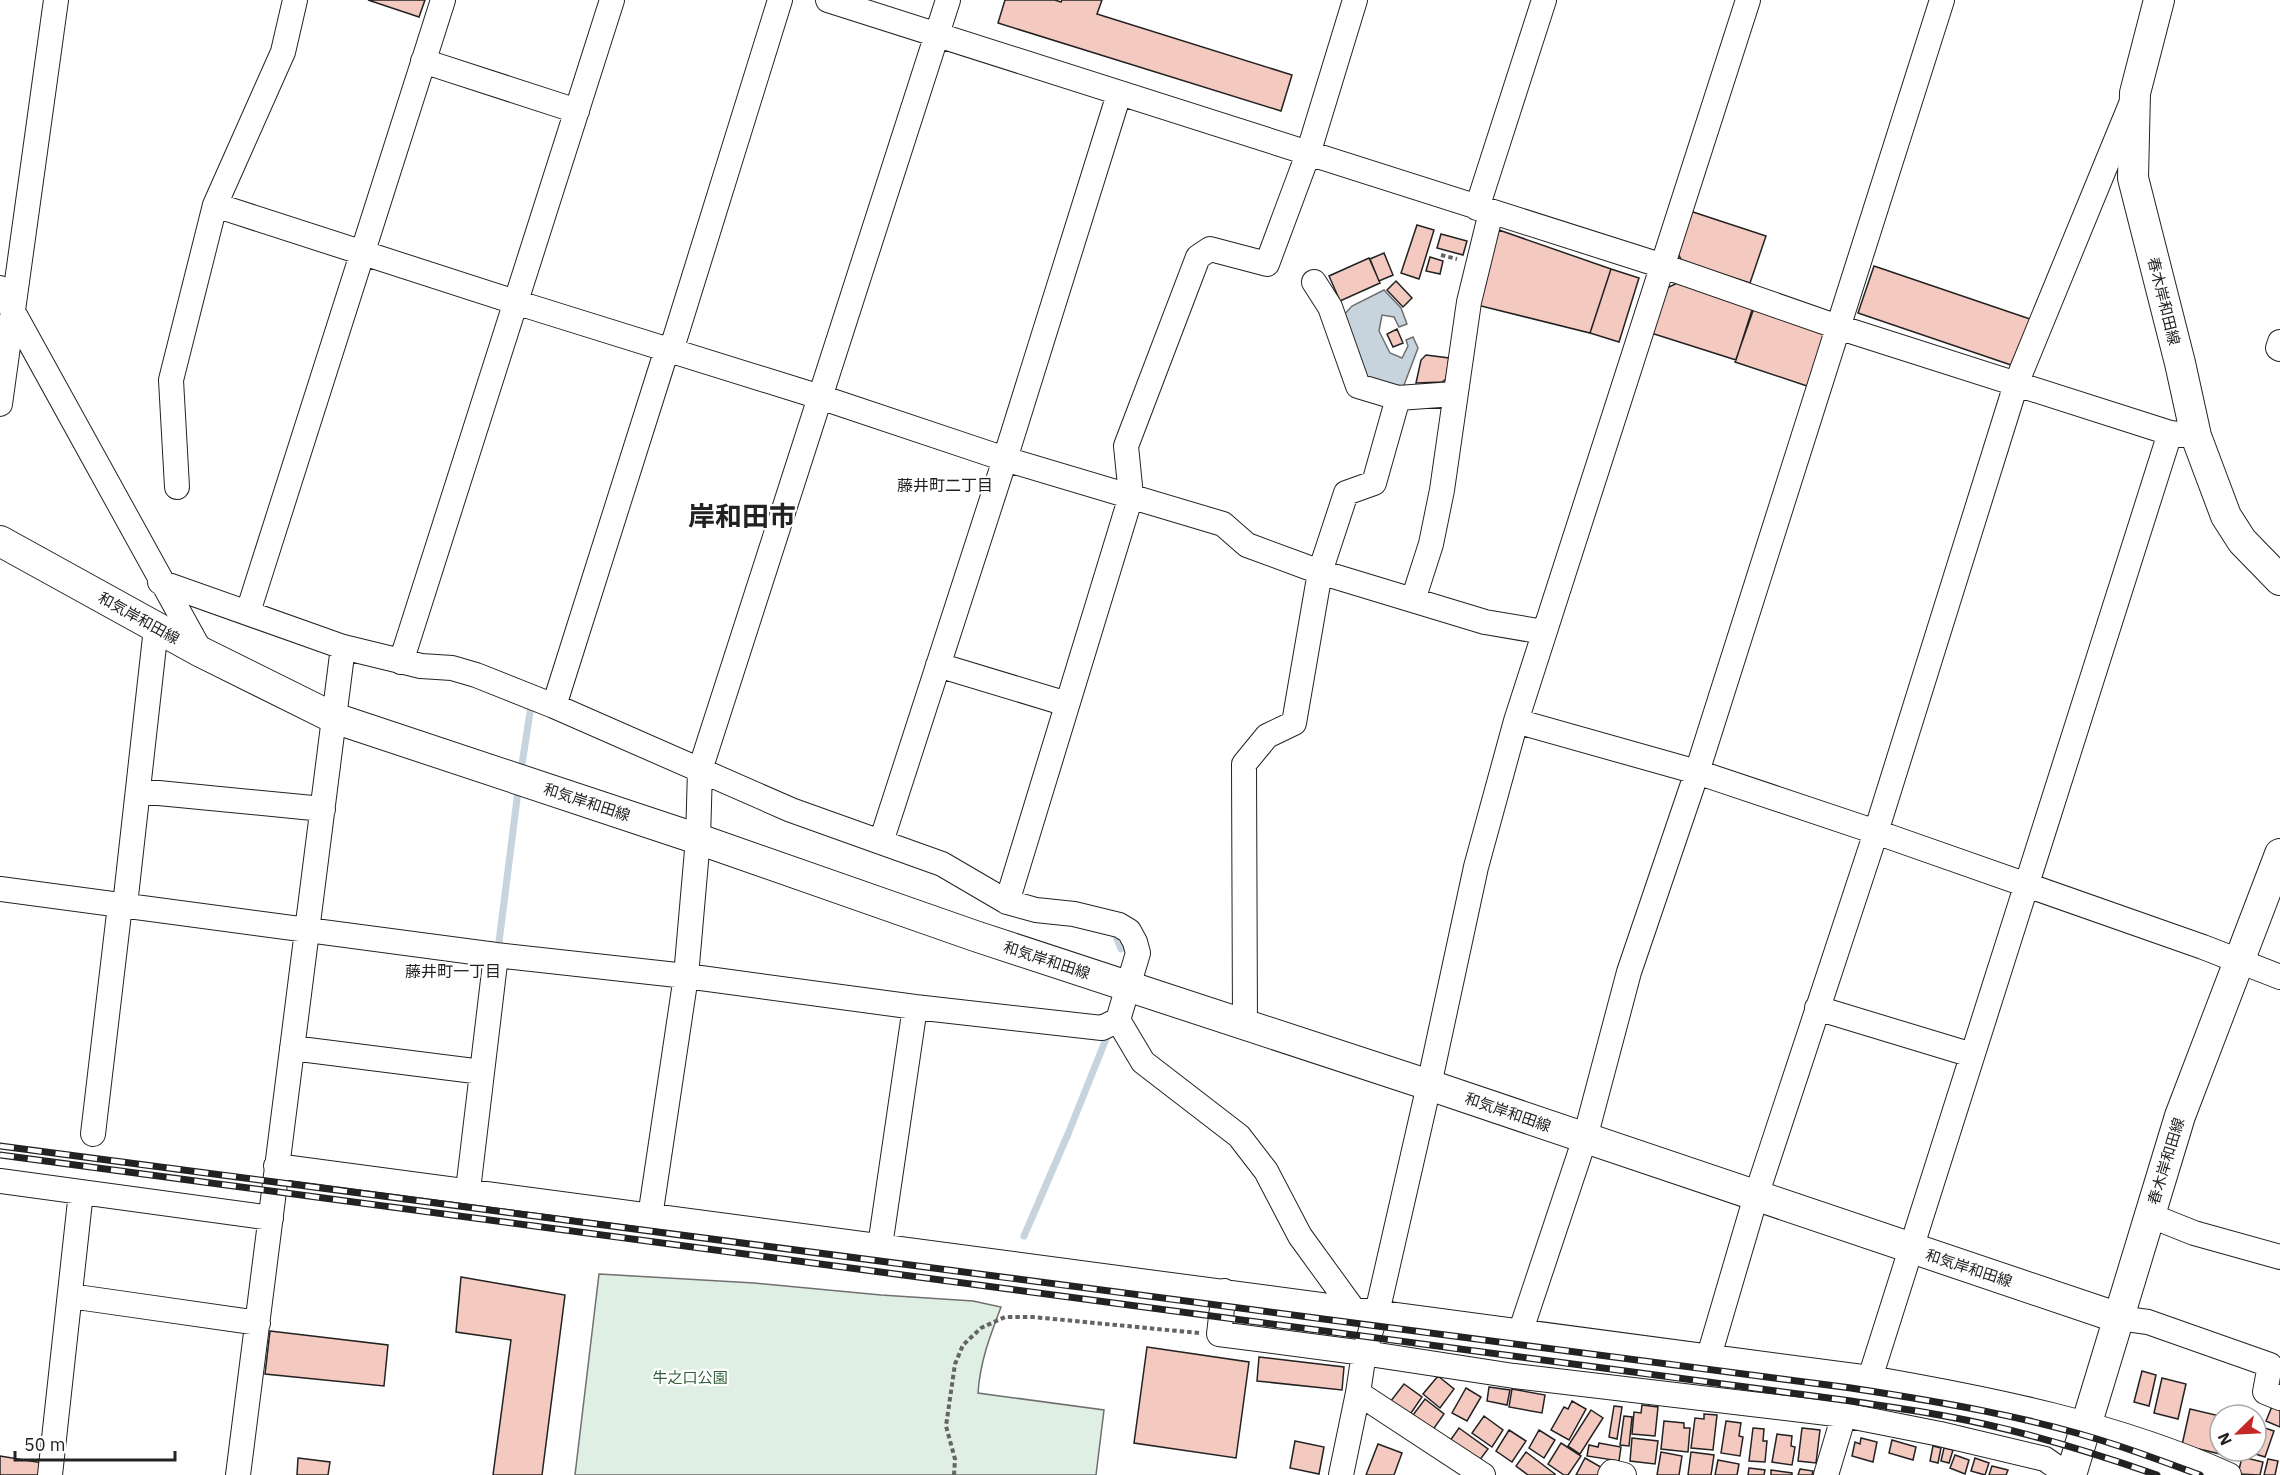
<svg xmlns="http://www.w3.org/2000/svg" width="2280" height="1475" viewBox="0 0 2280 1475" font-family="'IBM Plex Sans','Noto Sans JP',sans-serif">
<style>
.green{fill:#e0efe3;stroke:#6f6f6f;stroke-width:1.5}
.water{fill:#c7d3dd;stroke:#6f6f6f;stroke-width:1.5}
.lines{fill:none;stroke-linecap:round;stroke-linejoin:round}
.stream{stroke:#c7d3dd;stroke-width:7}
.building{fill:#f3c9c0;stroke:#222;stroke-width:1.5}
.minor-casing{stroke:#222;stroke-width:26}
.major-casing{stroke:#222;stroke-width:32}
.path{stroke:#646464;stroke-width:4;stroke-dasharray:4.5 3;stroke-linecap:butt}
.minor{stroke:#fff;stroke-width:24}
.major{stroke:#fff;stroke-width:30}
.rail-casing{stroke:#222;stroke-width:7}
.rail{stroke:#fff;stroke-width:4.5;stroke-dasharray:14;stroke-linecap:butt}
.labels{text-anchor:middle;dominant-baseline:central;stroke-width:4.5;stroke-linejoin:round;paint-order:stroke}
.street-label{font-size:15px;fill:#222;stroke:#fff}
.park-label{font-size:15px;fill:#2f5e38;stroke:#fff}
.neighbourhood-label{font-size:16px;fill:#222;stroke:#fff}
.town-label{font-size:27px;font-weight:bold;fill:#222;stroke:#fff}
</style>
<rect width="100%" height="100%" fill="#fff"/>
<path class="green" d="M599,1274L754,1283L881,1295L973,1301L1001,1307C990,1336 980,1362 978,1393L1104,1410L1096,1475H575Z"/>
<path class="water" d="M1384,290L1401,308L1407,324L1399,327L1394,317L1382,315L1379,331L1390,353L1402,358L1408,346L1406,340L1413,337L1418,348L1401,393L1360,377L1341,318L1352,306Z"/>
<g class="lines">
<path class="stream" d="M522,764L531,706
M1112,932L1115,934L1121,949
M499,942L518,791
M1024,1236L1068,1134L1108,1034"/>
</g>
<path class="building" d="M368,0H425L419,17Z
M1005,0H1055L1061,2L1062,0H1102L1097,14L1292,75L1281,111L998,23Z
M1690,211L1766,236L1750,283L1682,261L1677,252Z
M1417,225L1434,230L1419,279L1401,273Z
M1499,230L1611,269L1590,333L1477,305Z
M1441,234L1467,241L1463,255L1437,248Z
M1384,253L1393,275L1379,281L1370,259Z
M1430,257L1443,261L1440,274L1426,271Z
M1369,258L1380,283L1340,301L1329,276Z
M1874,266L2030,319L2014,366L1858,313Z
M1611,269L1639,278L1619,342L1590,333Z
M1396,281L1412,298L1403,307L1387,290Z
M1677,283L1753,307L1736,360L1651,333L1665,289Z
M1754,308L1824,331L1829,340L1813,388L1735,362Z
M1397,329L1403,343L1393,347L1387,334Z
M1426,355L1449,358L1446,379L1442,382L1416,383L1421,360Z
M461,1277L565,1295L542,1475H493L511,1340L456,1332Z
M270,1331L388,1345L384,1386L265,1374Z
M1147,1347L1249,1362L1236,1458L1134,1443Z
M1259,1357L1344,1367L1342,1390L1257,1381Z
M2142,1371L2156,1375L2149,1406L2134,1402Z
M1438,1376L1454,1389L1440,1408L1423,1394Z
M2162,1378L2186,1384L2178,1419L2154,1413Z
M1404,1384L1422,1397L1409,1416L1390,1402Z
M1489,1387L1510,1390L1507,1405L1487,1401Z
M1466,1388L1481,1397L1467,1421L1452,1413Z
M1512,1389L1545,1395L1542,1413L1509,1407Z
M1425,1399L1444,1414L1430,1434L1410,1419Z
M1572,1401L1586,1409L1569,1440L1551,1430L1564,1407L1568,1409Z
M2273,1404L2280,1407V1427L2266,1421Z
M1642,1405L1658,1407L1655,1436L1632,1434L1634,1412L1641,1413Z
M1614,1406L1622,1407L1617,1439L1609,1437Z
M2190,1409L2220,1416V1451H2235L2233,1457L2182,1445Z
M1591,1410L1603,1418L1580,1454L1568,1446Z
M1704,1414L1717,1415L1713,1450L1691,1448L1695,1418L1704,1419Z
M1484,1416L1503,1430L1492,1447L1472,1433Z
M1624,1416L1632,1417L1629,1446L1620,1445Z
M1664,1421L1684,1423V1428H1690L1688,1452L1661,1449Z
M1726,1421L1741,1423L1739,1436L1743,1437L1740,1456L1721,1453Z
M2256,1425L2274,1431L2265,1457L2246,1451H2256Z
M1459,1428L1488,1449L1476,1465L1447,1445Z
M1753,1428L1764,1429L1763,1441H1767L1765,1462L1749,1461Z
M1802,1428L1820,1430L1816,1463L1798,1461Z
M1509,1430L1526,1441L1512,1462L1496,1451Z
M1539,1430L1555,1440L1544,1458L1529,1448Z
M1777,1434L1792,1436L1791,1446L1795,1447L1792,1465L1772,1462Z
M1632,1438L1658,1441L1655,1464L1630,1461Z
M1861,1438L1877,1442L1873,1462L1852,1456L1855,1442L1860,1444Z
M1892,1440L1916,1447L1913,1460L1889,1453Z
M1295,1441L1324,1447L1319,1474L1290,1468Z
M1561,1443L1581,1456L1568,1475H1564L1548,1464Z
M1599,1443L1621,1447L1619,1461L1587,1456L1589,1445L1598,1447Z
M1378,1444L1402,1453L1394,1475H1366Z
M1933,1446L1941,1448L1938,1463L1930,1461Z
M1944,1448L1953,1450L1949,1463L1941,1461Z
M1526,1452L1555,1474V1475H1528L1516,1466Z
M1661,1452L1682,1456L1679,1475H1657Z
M1691,1452L1714,1455L1711,1475H1688Z
M1955,1455L1969,1460L1965,1474L1950,1468Z
M0,1456L43,1463L41,1475H0Z
M2242,1457L2263,1462L2260,1475L2238,1474Z
M298,1458L330,1462L328,1475H297Z
M1585,1458L1606,1470L1604,1475H1576Z
M1975,1458L1989,1463L1985,1475L1971,1471Z
M2268,1459L2278,1461L2275,1475H2264Z
M1718,1460L1739,1464L1737,1475H1715Z
M1992,1466L2008,1470L2006,1475H1989Z
M1749,1468L1765,1470L1764,1475H1748Z
M1800,1469L1813,1471L1812,1475H1798Z
M1771,1470L1792,1473V1475H1771Z"/>
<g class="lines">
<defs>
<path id="minor" d="M828,0L1663,266L1838,327L2170,433L2196,436
M423,61L577,111
M215,205L515,302L820,397L1005,459L1223,524L1247,545L1320,572L1485,622L1544,632
M1477,208L1544,0
M1314,282L1330,307L1358,386L1398,398
M0,288L201,652
M2280,342L2278,348L2280,349
M671,351L780,0
M0,404L56,0
M177,487L171,380L215,205L283,52L295,0
M160,582L343,647L421,666L452,668L476,675L554,706L791,810L942,864L1007,902L1036,910L1074,914L1119,925L1129,931L1135,942L1138,953L1118,1020L1143,1062L1239,1136L1266,1171L1300,1236L1353,1309
M1413,600L1431,544L1442,490L1469,302L1491,212
M248,612L443,0
M401,662L612,0
M938,665L1067,704
M554,706L667,349
M1516,721L1697,772L1876,832L2203,947L2280,977
M138,791L323,809
M881,842L1005,459L1119,94
M0,889L496,955L686,976L915,1007L1102,1028L1118,1020
M1007,902L1131,496L1126,446L1198,257L1210,249L1267,264L1308,154L1355,0
M125,905L156,628
M1817,1008L1972,1055
M1245,1025L1244,764L1267,736L1294,723L1320,572L1346,493L1374,483L1398,398L1454,394
M292,1048L482,1072
M93,1134L120,905
M276,1166L1870,1378C1991,1399 2116,1424 2229,1475
M0,1181L271,1218
M468,1190L496,955
M2149,1215L2194,1233L2280,1257
M650,1217L686,976L698,839L700,770L948,0
M880,1246L915,1007
M1224,1291L1219,1334L1364,1353L1514,1376L1844,1415L1940,1434L2045,1459L2068,1475
M70,1296L258,1323
M2119,1318L2148,1322L2270,1365L2265,1392L2280,1398
M1520,1333L1585,1138L1629,972L1697,772L1942,0
M1709,1356L1756,1196L1876,832L2016,384L2131,104
M1870,1378L2170,433
M1358,1393L1483,1475
M50,1475L81,1192
M238,1475L343,647
M1341,1475L1358,1393L1364,1353L1379,1304L1429,1085L1476,867L1516,721L1748,0
M1610,1475L1612,1472L1624,1475
M1826,1475L1844,1415"/>
<path id="major" d="M2159,0L2135,93L2133,178L2180,363L2196,436L2226,516L2242,541L2280,580
M0,541L201,652L334,718L698,839L975,936L1429,1085L2119,1318
M2071,1475L2180,1116L2280,854"/>
</defs>
<use href="#minor" class="minor-casing"/>
<use href="#major" class="major-casing"/>
<path class="path" d="M1441,255L1457,259
M954,1475L955,1459L946,1426L955,1364L963,1345L981,1328L1005,1317H1033L1199,1333"/>
<use href="#minor" class="minor"/>
<use href="#major" class="major"/>
<defs>
<path id="rail" d="M0,1146L1851,1388C1941,1402 2032,1417 2119,1446C2146,1455 2173,1465 2200,1475
M0,1155L1851,1401C1882,1406 1914,1410 1945,1416C2017,1429 2088,1451 2157,1475"/>
</defs>
<use href="#rail" class="rail-casing"/>
<use href="#rail" class="rail"/>
</g>
<g class="labels">
<g class="street-label">
<text transform="translate(2164 301) rotate(76)">春木岸和田線</text>
<text transform="translate(139 618) rotate(29)">和気岸和田線</text>
<text transform="translate(587 802) rotate(18)">和気岸和田線</text>
<text transform="translate(1047 960) rotate(18)">和気岸和田線</text>
<text transform="translate(1508 1112) rotate(19)">和気岸和田線</text>
<text transform="translate(2166 1161) rotate(-73)">春木岸和田線</text>
<text transform="translate(1969 1268) rotate(18)">和気岸和田線</text>
</g>
<g class="park-label">
<text x="690" y="1377">牛之口公園</text>
</g>
<g class="neighbourhood-label">
<text x="945" y="485">藤井町二丁目</text>
<text x="453" y="971">藤井町一丁目</text>
</g>
<g class="town-label">
<text x="742" y="515">岸和田市</text>
</g>
</g>
<g transform="translate(2238 1433) rotate(246)"><circle r="28" fill="#ffffff" stroke="#a7a7a7" stroke-width="1.5"/>
<path d="M0-4.5L10 22L0 15L-10 22Z" fill="#c62828"/>
<text y="-9" font-size="16" font-weight="bold" text-anchor="middle" fill="#222222">N</text>
</g>
<path d="M15 1451v9h160v-9" fill="none" stroke="#222222" stroke-width="3"/>
<text x="24" y="1451" font-size="18" fill="#222222" stroke="#ffffff" stroke-width="4.5" paint-order="stroke">50 m</text>
</svg>
